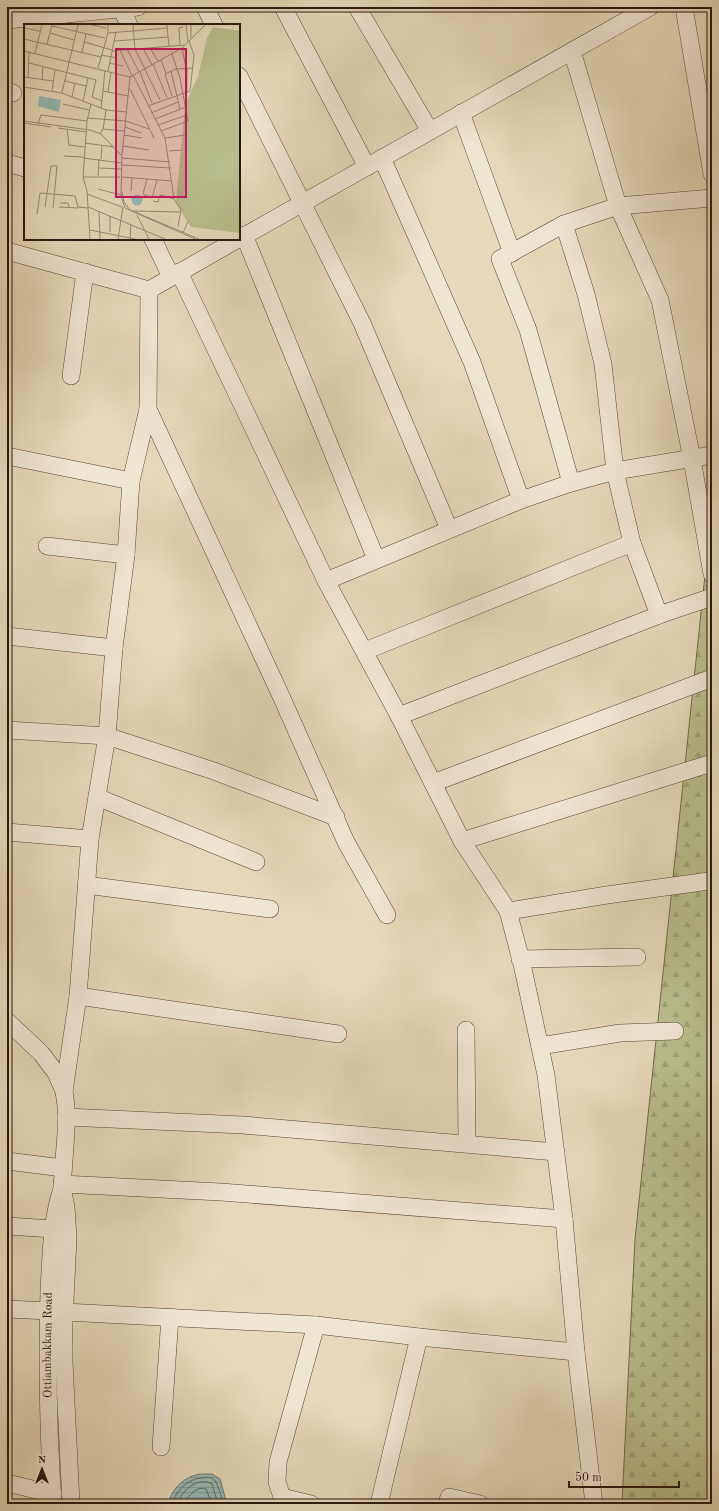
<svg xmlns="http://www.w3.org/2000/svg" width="719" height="1511" viewBox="0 0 719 1511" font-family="'Old Standard TT',serif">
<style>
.forest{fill:url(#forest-firs);stroke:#706a4d}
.water{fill:url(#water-rules);stroke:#6b7872}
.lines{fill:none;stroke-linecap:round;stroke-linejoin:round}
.shore{stroke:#606861;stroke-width:1}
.minor-casing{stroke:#584738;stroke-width:18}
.minor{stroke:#efe6d2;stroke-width:17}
.labels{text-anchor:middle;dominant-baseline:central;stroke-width:4;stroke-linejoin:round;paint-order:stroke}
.street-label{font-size:12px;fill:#29160d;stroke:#efe6d2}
.inset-road{fill:none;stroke:#9a8b74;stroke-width:1}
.view{fill:#c2185b;fill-opacity:0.15;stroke:#c2185b;stroke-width:2}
.inset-edge{fill:none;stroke:#29160d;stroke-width:2}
</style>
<defs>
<pattern id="forest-firs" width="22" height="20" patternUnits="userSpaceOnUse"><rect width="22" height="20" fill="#b8be8d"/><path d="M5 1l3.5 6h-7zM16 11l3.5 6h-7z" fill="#9ea378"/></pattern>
<pattern id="water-rules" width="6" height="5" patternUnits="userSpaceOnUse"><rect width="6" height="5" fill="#97b9b5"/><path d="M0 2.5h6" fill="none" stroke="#829e9a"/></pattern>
</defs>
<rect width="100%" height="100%" fill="#e6d9b9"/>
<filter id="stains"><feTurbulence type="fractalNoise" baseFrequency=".005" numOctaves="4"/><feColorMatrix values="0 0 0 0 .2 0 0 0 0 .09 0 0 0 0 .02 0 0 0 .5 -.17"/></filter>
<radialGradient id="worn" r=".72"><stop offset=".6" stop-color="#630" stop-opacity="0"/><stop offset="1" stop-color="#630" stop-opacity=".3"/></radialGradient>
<path class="forest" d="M712,561V1504H622L635,1239L705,575Z"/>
<path class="water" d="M201,1474H212L220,1479L227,1504H168C172,1488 185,1476 201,1474Z"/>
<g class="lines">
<path class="shore" d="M172,1504C176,1490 189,1478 203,1478C208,1477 212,1477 215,1481C217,1482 223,1500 223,1504
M178,1504C180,1491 198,1476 212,1484L218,1504
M184,1504C189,1495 196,1486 206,1489L212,1504"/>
<defs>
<g id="minor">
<path d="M205,7L214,25"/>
<path d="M283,7L367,167"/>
<path d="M357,7L430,131"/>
<path d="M684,7L712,174"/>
<path d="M121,8L129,25"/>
<path d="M7,20L138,7"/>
<path d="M572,51L618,206L660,300L692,459L712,574"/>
<path d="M239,76L362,323L449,529"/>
<path d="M7,91L13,93"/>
<path d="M461,113L512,253"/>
<path d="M382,158L472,362L521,500"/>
<path d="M7,163L25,168"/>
<path d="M564,224L586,294L603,364L615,471L632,543L659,615"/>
<path d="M244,235L376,559"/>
<path d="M153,239L171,277"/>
<path d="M239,239L650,7"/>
<path d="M7,251L149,290L238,239"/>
<path d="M179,272L326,581L399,716L462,841L508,911L522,964L546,1075L564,1219L576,1352L594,1504"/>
<path d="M71,376L85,272"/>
<path d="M148,409L281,696L346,842L387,915"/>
<path d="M7,456L131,481"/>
<path d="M571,483L528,330L500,259L564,224L618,206L712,198"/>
<path d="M47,546L126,555"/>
<path d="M326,581L521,500L571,483L615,471L712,455"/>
<path d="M7,636L114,648"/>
<path d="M365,651L632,543"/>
<path d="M399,716L659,615L712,597"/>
<path d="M7,730L107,736L214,771L336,817"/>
<path d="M433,783L712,678"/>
<path d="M97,797L256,862"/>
<path d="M7,832L90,839"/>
<path d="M462,841L712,763"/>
<path d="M86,885L270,909"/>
<path d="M508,911L607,895L709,881"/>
<path d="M520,959L637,957"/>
<path d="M78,996L338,1034"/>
<path d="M7,1021L41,1053L56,1073L64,1091L66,1106V1133L62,1188L66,1207L68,1238L64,1322V1362L71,1504"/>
<path d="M466,1030L467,1144"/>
<path d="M540,1046L620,1033L675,1031"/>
<path d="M64,1091L78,996L90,839L107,736L114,648L126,555L131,481L148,409L149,290"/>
<path d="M66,1117L243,1125L556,1152"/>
<path d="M7,1161L63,1168"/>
<path d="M62,1184L221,1192L564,1219"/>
<path d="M7,1226L53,1229"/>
<path d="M7,1309L49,1311"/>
<path d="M65,1312L316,1325L419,1337L576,1352"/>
<path d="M161,1447L170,1317"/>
<path d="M7,1483L53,1494"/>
<path id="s1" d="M53,1504C48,1433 47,1362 49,1291C51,1257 51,1224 61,1192"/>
<path d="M311,1504L282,1497L277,1482L278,1462L316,1325"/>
<path d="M379,1504L419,1337"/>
<path d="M447,1504L449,1497L480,1504"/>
</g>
</defs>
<use href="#minor" class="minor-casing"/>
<use href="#minor" class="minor"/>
</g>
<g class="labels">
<g class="street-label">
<text stroke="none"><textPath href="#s1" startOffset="159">Ottiambakkam Road</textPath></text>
</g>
</g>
<g transform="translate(24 24)">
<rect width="216" height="216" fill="#e6d9b9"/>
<path d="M189,3L216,7V209L167,203L152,179L161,81L174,52L183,14Z" fill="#b8be8d"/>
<path d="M15,72L37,76L35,88L14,82ZM107.5 176a5.5 5.5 0 1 1 11 0a5.5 5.5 0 1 1-11 0Z" fill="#97b9b5"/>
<path class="inset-road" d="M68,1L82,4M109,1L111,25L136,76M143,1L144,13M162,1L164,18M167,1V14M28,2L81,14M0,4L16,7M26,9L50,16M84,9L144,4M0,15L77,33M90,17L144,13L145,22M60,18L88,26M23,20L28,1M156,21L155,4L159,3M119,24L128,41M126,24L134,37M158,24L162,44M103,25L115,48M96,26L108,52M0,27L106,53L158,24L181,1M88,27L161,21M58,28L62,10M11,29L18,1M77,31L93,34M137,36L142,49M5,39L72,56L68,73L78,77M85,39L99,42M129,40L143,74M74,44L84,9V1M163,44V69M84,47L92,8M147,47L156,85M116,48L128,79M109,51L141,114L150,175L157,186L154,203M0,53L29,57M4,54L5,27M18,56L19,43M41,57L62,62M0,63L38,69L82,86L103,88M106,65L130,114M28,67L31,46M79,67L81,46M38,68L54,1M84,68L87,48M148,72L141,50L152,45L169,44M48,73L51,59M59,77L64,54M39,80L65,86M67,80L63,97L59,153H96M124,82L166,67L170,31L165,17M77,84L79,67L104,72M127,89L154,78M63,94L102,97L125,105M131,95L162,83M0,97L66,106L77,110L98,132L97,172L101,184L171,215M0,99L27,103M14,100L17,91L63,97M134,101L163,91M101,103L117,109M34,104L63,108M43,105L45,121L60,123M79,105L100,107M137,107L164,97L156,54L148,30M76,110L79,105L82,86M100,111L118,114M141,114L161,111M61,119L90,123M99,122L125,126M145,127L158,126M98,131L106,53M40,132L59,133M59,134L98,139M98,134L146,138M77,135L78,122M98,141L147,144M75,144L97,145M74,152L75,135M59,153L63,167L66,215M98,153L148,157M123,155L119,170L128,174L133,156M74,165L97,171M107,167L108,154M98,168L100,178L106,186L175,215M63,170L98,183M129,177L134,178L136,171L150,175M36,179H44L45,184M21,183L27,142H33L29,184M35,183L54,184M64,183L141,215M75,187L76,215M109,187L157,188M13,190L16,169L51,172L54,183L64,184M113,191L125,215M66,206L111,215M86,208V192M159,209L164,197M106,214L107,200M94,215L99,183"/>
<path class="view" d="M92,25H162V173H92Z"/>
<rect width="216" height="216" class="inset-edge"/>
</g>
<rect width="719" height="1511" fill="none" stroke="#e6d9b9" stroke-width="24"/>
<rect x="8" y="8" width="703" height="1495" fill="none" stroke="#29160d" stroke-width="2"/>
<rect x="12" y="12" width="695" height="1487" fill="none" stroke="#29160d"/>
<g transform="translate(42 1469)" stroke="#efe6d2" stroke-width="3" paint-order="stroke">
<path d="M0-3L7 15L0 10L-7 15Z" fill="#29160d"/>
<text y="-6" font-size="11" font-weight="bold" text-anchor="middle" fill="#29160d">N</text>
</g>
<path d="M569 1481v6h110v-6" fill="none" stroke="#29160d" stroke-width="2"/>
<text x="575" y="1481" font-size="12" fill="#29160d" stroke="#efe6d2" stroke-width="3" paint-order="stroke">50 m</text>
<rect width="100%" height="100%" filter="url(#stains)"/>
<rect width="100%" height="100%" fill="url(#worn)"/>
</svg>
